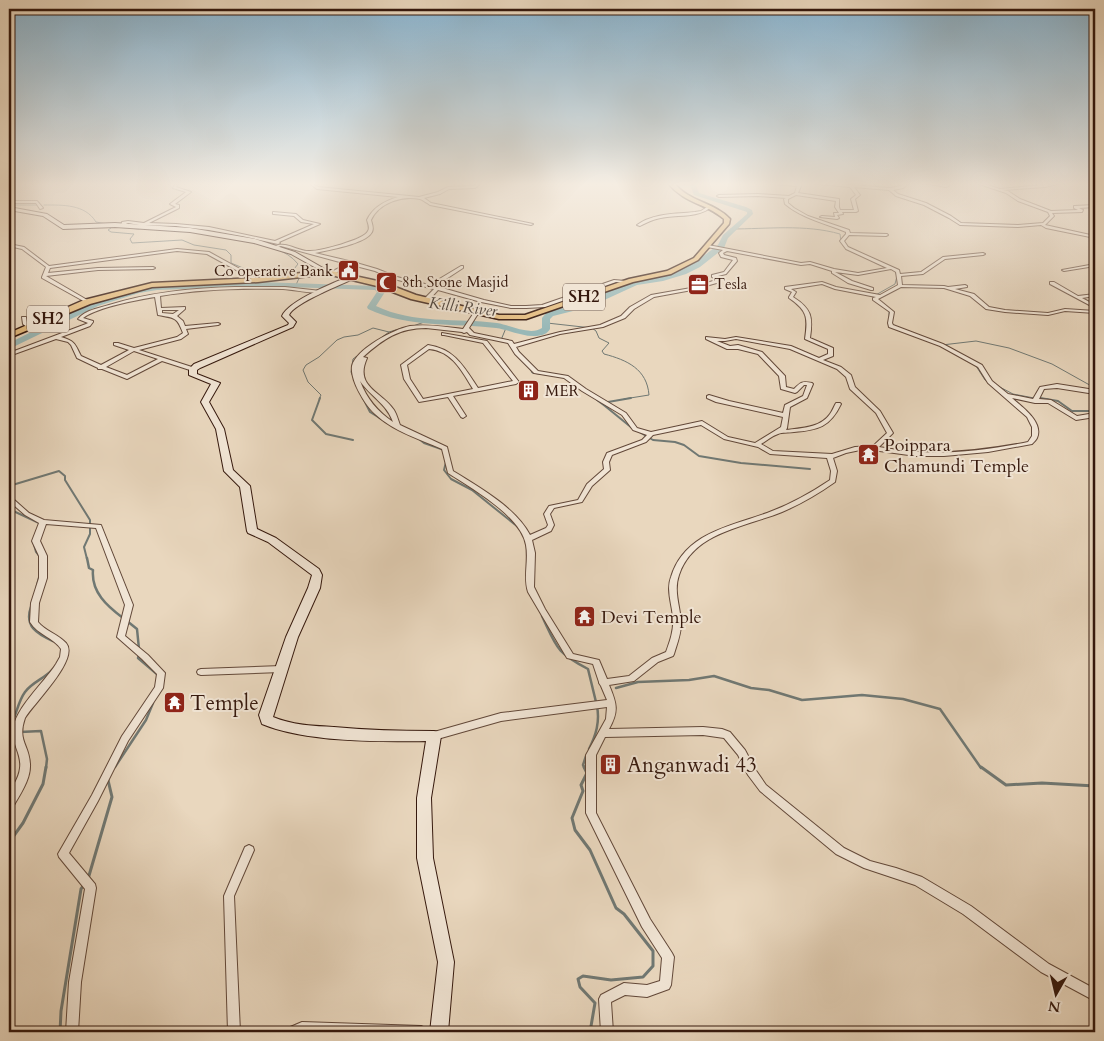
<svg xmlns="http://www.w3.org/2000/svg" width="1104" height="1041" viewBox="0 0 1104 1041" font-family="Cardo,serif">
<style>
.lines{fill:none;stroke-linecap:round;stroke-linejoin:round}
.stream-far3{stroke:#707873;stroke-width:1}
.stream-far2{stroke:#707873;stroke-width:2}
.stream-far1{stroke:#707873;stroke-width:2.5}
.stream{stroke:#707873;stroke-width:3}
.river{fill:#98b8b7;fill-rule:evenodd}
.street-casing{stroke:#624839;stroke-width:2}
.secondary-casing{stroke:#35180d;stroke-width:2}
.primary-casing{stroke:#35180d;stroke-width:3}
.street{fill:#f1e5d5;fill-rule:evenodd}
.secondary{fill:#f1e5d5;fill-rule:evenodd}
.primary{fill:#e4bc7f;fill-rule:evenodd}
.labels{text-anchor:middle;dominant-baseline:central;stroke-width:4;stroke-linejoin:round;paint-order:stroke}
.far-poi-label{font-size:15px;fill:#35180d;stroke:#f1e5d5;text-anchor:start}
.shield{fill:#f1e5d5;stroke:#6d5649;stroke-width:1}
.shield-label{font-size:16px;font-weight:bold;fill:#35180d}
.far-water-label{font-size:16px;font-style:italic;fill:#534840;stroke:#f1e5d5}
.poi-label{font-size:18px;fill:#35180d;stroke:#f1e5d5;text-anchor:start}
.near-poi-label{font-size:21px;fill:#35180d;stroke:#f1e5d5;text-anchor:start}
</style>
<rect width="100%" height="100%" fill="#e9d7be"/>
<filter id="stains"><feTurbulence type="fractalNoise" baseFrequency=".004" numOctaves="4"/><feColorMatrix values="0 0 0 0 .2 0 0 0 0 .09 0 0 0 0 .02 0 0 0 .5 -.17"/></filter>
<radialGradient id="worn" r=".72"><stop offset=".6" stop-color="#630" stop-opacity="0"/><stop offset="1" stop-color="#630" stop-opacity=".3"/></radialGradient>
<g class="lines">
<path class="stream-far3" d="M1089,183L1095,185
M9,205H37
M44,205C63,205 85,204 96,222L107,224
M106,226L139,229
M111,228L108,230L111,232L134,234L130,239L132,243L182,240L194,245L226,250L231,255V263L255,273L260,278
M731,229C767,229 805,224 840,234L841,242L846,248
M250,242C267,246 286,249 298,264L294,269L298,273
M852,252L873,261
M296,285L300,276
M874,296L895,284L897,276L895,271
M889,311V325
M547,323L592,328L596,331L599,338L609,343L602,351L604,354C627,360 647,369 649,395L624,399
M413,326L430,320
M893,328L926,340
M501,340L506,328
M942,345L976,341L1009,348L1052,364L1095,388
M529,366L532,373L547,375
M976,366L985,380L990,383
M354,379L351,372L353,359L389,332
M994,384L1013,394L1034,398
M362,397L363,399
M1039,398L1048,399
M319,399L321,395L308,382L303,370L306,365L319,357L337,340L344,337L358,335L373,328L389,332L406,327"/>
<path class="stream-far2" d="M320,398L312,420L326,434L353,440
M363,398L370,412L386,422
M631,398L608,402L605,406L632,428
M1040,398L1058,401L1072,411H1095
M597,400L605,406
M636,430L653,440L675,442L684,445L699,456L741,463L810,469
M419,439L424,443L444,450
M446,462L444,470L451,479L472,490L518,527
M9,486L59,471L65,476V480L90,520V534L84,547L87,559
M9,509L39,523
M33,541L36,552L40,557"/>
<path class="stream-far1" d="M87,558L89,568L93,570C91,592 107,606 123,618
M37,586L40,574
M31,607C24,626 37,634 53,641
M542,616C557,648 556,652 588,669L596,702
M127,621L137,629L139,649
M139,654L138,658L158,675
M616,688L638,682L689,680L714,676L751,688L769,690L802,700L862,695L903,699L940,709L981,768
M9,728C17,716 17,703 25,692C32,682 44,679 53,669
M9,732H15
M20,732L41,731L47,759L46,768
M589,749C596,735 600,722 597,706
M115,767L146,720L153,703
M585,768L583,765L586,756"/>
<path class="stream" d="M584,767L587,773L581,785L583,791L572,818L575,830L590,850L616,908L624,914L653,951V966L643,977L611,980L583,976L578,979L580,987L595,1003L590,1032
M981,767L1006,785L1042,783L1095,786
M9,864L10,841L23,823L43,784L46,767
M88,879L112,797L108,780
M60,1032L61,1011L81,889L84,885"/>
<path class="river" d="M689,183H695L699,193L746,207L752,210L753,214L728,238L724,248L700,267L686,274L663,281L637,285L589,307L553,316L550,319V329C547,334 543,335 537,336C523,337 510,330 496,328C453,323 408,328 368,309L367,307L377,292L375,290L260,286L157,290L139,293L98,306L9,349V343L92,302L135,289L157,286L260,282L377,286L385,292L376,306C413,324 457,318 497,323C510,325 530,336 542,328V318L547,312L583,303L632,281L659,277L680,270L694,263L718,245L723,235L747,214V212L741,210L694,195Z"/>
<defs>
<path id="street" d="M176,183H179L176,187L191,192L175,204L179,205V208L149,223L176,224L209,227L275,241L314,224L301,222L294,216L274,214H273V212L296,214L303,220L320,224L279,242L280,243L278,244L242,236L209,230L176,226L139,225L128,223L121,226L122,222L128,221L144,223L176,207L170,204L186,192L173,188Z
M309,183H312L318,187L419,197L438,192L448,187L473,186L478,183H482L475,188L449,189L440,194L424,198L431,203L533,224L531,225L430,205C427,203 423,200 420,199C402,195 379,203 371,220C372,224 374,228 372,232C366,244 328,250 315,253L353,262L377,269L397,277L433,286V285L436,281L461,266H463V268L440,283L437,285L439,287L484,300L511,306H526L542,305L614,280L626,281L628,282L626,283L616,282L545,307L526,308H511L481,302L438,290L428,301H424V299L434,289L394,279L375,271L352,265L333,274H331V272L347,264L281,246L275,248L273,247C287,240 297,252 310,251C320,251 364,240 368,231C370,228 368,223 367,220C373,207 385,201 398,197L317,189Z
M761,183H800L801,186L798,193L839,199V207L840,210H854L851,199L856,195L850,187L808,183H825L890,188L901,186L905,183H909L903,188L893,190L898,194L926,203L951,216L961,223L1018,225L1043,223L1050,216L1048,212L1018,201L1006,193L976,183H981L1000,189L1061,183L1045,187L1003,190L1008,191L1020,199L1051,211L1078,210L1074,208V206L1095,205V207L1079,208L1083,210L1082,212L1052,213L1054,216L1045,225L1095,236V238L1046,228L1041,225L1018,227L960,225L949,218L924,205L896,196L889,190L854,187L860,195L855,199L858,211L856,212H842L843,214L837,215L839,218L837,219L820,217L822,216L835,217L834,213H839L835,207L836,201L796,195L788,199V203L794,208L808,216L849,230L850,233L887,234L888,235L886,236L849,235L844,241L848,247L899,270L900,274L921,272L943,257L983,253L985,254L983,255L945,259L923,274L901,276L902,285L944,286L948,287L965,285L967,286V287L955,289L974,294L989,307L1005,310L1048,313L1065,309L1095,311V313L1065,311L1048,315L1005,312L986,309L970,296L944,288L901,287L878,299L894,312L892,323L893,325L943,344L982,365L992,381L1008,394L1033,399L1040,387L1057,384L1095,390V394L1057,388L1044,389L1039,399L1051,400L1077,416L1095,413V417L1076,420L1048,403H1035L1012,398C1022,407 1044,422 1037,438C1036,440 1034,442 1032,444L988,452L944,456H916L865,449L846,453L833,458L837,471L835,482C818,494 801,504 782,512C745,527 693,532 679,575C673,592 681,608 681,624C681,634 677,644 674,654L673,656L658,662L634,681L609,685C617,704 619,711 609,729L703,727L722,729L730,732L745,750L755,769L766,785L844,848L870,861L896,868L922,877L971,906L1049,964L1095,989V1001L1041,972L963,914L915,885L864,868L836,854L760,791L748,775L738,755L724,738L703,735L605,737L596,755V813L650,919L672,953L674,957L671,985L669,989L647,997L625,995L611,1002L613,1032H601L599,999L601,995L624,983L647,985L660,981L662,958L642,927L586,813V755L606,719L607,707L501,721L434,740L431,739L429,736L431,733L434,732L501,713L607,700L601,686L599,683V682L593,664L567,658L528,592C523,577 529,561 526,545C521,516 471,488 448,473L442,449C419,439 393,431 375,414C365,405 350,380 352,366C356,349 394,329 410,326C428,324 446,327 463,329L475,311H477L479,312L469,328L474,333L512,341L514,344L560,332L600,325L621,316L630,307L651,295L691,288L716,280L717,279L712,277V275L724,272L733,260L721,257L719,253L723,250L707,247V245H708L801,263L810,262L834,269L858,273L887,268L846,249L840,241L846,234V232C825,223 803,219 785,204L784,199L786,198L758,196L719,197L717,196L719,195L758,194L789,196L795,193L797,186ZM727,251L801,265L810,264L832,271V273L848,283L871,290H873V288L852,281L835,272L858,275L891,269L896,272L898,285L880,295L836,287L822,282L785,287V289L792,292L789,297V298C808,311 808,318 805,339L828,349V354L819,358L791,346L736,337L725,339L706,337V339L727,349H738L758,354L779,376L781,389L795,393L797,392L804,385H807L803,396L785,405L783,413L729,401L709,395L707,396V398L716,402L783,417L781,427L755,443L728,437L702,421L651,432L637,428L626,413L586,389L568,376L538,371L519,352L516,347L560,334L603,327L625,318L634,309L654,297L692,290L720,282L722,279L718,276L726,274L737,261L736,258L724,255L723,253ZM822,284L835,289L876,297L873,298V300L890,312L888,323L889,327L940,346L978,367L988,383L1027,417L1032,427V436L1028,442C992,449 954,454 917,452C904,451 891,449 879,447L893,433L880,411L855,387L851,375L841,367L823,360L833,356V348L810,338C813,317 812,309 793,297L796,292L791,289ZM426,328L462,332L464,333L467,332L470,335L508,343L515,354L534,373L564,378L582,391L622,415L633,430L647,435L642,440L607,453L603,462L604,469L587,484L578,500L549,506L544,514L548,525L546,528L530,535C516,508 479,487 453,471L447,447L400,425C398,420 397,415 394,410C381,391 354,387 367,358L363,357C383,339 399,328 426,328ZM736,339L790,349L837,369L846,377L850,389L876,413L887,433L873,446L855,447L832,454L773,451L761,444C766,441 772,436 778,434C782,432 789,433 794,432C818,430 830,427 841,404L840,403H836C834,406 833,410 830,414C820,428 801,428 786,430L787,428L790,407L807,398L813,384L812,383C802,381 801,382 794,389L786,387L785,376L762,352L738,345L730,346L717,341H725ZM360,381C370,396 387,404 393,422C377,411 367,399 360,381ZM701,425L724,439L758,447L770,454L827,458L831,471L830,480C812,492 793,503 772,511C734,526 685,531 671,577C666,590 672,604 673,618C674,630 670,641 666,652L652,658L629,676L607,679L599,660L573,654L545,609L534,587L535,553L532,540L551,531L554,525L550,514L554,508L582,502L592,486L610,470L609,462L612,455L646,442L653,435Z
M924,183L946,185L950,183H955L946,187Z
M1090,183L1095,184V186Z
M9,201H37L43,208L40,209L36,203H9Z
M707,207L710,208C698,217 681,215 667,217C657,218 649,221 640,226L637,225C654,213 675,214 695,212L701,211Z
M9,244L24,247L49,266L177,249L209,252L260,280L256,281L207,254L177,251L50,268L48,273L98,268L153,267L155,268L153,269L98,270L46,276L89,301V303H87L42,278V277L46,267L22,249L9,246Z
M1092,245H1095V250L1090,246Z
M1095,264V266L1064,271L1062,270Z
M1050,282H1054L1078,296L1095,294V296L1082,298L1095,305V308L1050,284Z
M235,287H285L321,291L323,292L321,293C308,293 296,290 283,289C242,288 200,289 160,296L161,308L185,307V309L177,316L183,321L185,326L218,323L220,324L218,325L186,329L188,334L181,339L139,350L195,368V370L193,371L162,361L127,379L102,369H98V368L77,358L71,345L68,342L56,339L9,356V353L86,324L88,323L78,319C85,310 99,308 109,305C151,292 192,288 235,287ZM155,297L158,315C175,318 177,317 183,333L177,337L134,348L118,343H114V345L129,350L101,365L81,356C75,344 75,341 61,337L90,326L93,322V321L83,318C98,307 137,300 155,297ZM162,310H179L173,314L162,313ZM134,351L158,359L127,375L106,367Z
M22,317H26L27,322L32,326V328H28L23,324Z
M442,333L487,341L519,382L516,384L453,396L466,416L463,418L461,417L448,397L419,402L404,379L401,365L428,345C455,349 464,367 478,388L513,381L483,343L444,335H442ZM429,349C452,351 462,371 473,389L423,399L410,379L407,365Z
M9,496L11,497L29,513L44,520L101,525L133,605L125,636L148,655L165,673L163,688L128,741L98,801L69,853L95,884L96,888L81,982L78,1032H66L69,982L85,889L59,857L58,854L92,795L122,736L155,687L157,674L142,659L117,637L125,605L96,528L46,524L40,541L47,556V578L39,603L38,622C45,631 58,634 66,643C80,659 34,703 25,718C17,741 29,744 30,764C31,779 20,794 13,807L9,808C9,805 8,800 9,797C10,788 19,780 20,768C22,755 12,744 13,731C14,709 44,683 56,664L60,657L61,649C54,638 38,635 30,622L31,603L39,578V556L32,541L39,523L25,515L9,501Z
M281,666L284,667L285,669L284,671L281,672L201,675L198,674L197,672L198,670L201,669Z
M249,845L253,847L254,850L234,896L240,1032H228L224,896L245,847Z
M302,1022L421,1026L425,1028L427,1032H286L288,1028Z"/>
<path id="secondary" d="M9,207L47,214L64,225L115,223L190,228L255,239L295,252L330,272L325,273L291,254L254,243L190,232L115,227L63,229L43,216L9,210Z
M353,275L355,276V278C341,285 294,303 289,315L296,322L293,327L200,368L197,370V374L220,383L209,402L224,429L233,470L250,486L257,529L276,538L319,569L322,575L320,588L298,637L273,717C292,725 314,726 334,727C367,730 401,731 434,731L439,732L441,736L431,798L433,858L454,962L448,1032H430L438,962L417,858V798L426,741C379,742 305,742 262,724L259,715L286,637L308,588L312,575L268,542L248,533L247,531L240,487L224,471L216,429L201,402L211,384L189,375V369L194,364L288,325L289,323L282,316C288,301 337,281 353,275Z"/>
<path id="primary" d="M668,183H674C689,202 714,202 730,219L729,224L698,260L671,274L633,282L526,319H499L411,299L377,286L327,274L258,282L152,287L90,304L9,338V333L84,300L152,283L258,278L327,270L382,282L416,295L499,315H525L629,279L667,271L694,258L724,223V219C706,203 685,204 668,183Z"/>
</defs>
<use href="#street" class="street-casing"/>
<use href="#secondary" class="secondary-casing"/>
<use href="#primary" class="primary-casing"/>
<use href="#street" class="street"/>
<use href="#secondary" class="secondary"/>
<use href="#primary" class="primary"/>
</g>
<linearGradient id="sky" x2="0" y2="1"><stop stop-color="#88b6d4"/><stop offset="0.56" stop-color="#f5ede2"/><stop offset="1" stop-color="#f5ede2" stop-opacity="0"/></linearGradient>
<rect width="1104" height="329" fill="url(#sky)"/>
<defs>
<symbol id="civic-square" viewBox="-11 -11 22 22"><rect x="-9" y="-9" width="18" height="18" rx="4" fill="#8f2418" stroke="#f1e5d5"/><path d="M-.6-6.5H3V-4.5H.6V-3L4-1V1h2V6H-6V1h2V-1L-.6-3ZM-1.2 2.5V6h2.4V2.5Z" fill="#fff"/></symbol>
<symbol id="mosque-square" viewBox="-11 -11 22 22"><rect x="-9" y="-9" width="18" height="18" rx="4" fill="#8f2418" stroke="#f1e5d5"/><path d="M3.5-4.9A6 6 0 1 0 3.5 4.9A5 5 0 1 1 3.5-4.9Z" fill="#fff"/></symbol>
<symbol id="office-square" viewBox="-11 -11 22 22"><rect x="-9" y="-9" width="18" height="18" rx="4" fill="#8f2418" stroke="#f1e5d5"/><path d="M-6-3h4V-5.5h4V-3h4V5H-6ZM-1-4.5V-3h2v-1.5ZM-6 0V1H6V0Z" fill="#fff"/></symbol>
<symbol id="building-square" viewBox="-11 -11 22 22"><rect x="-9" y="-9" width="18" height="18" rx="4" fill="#8f2418" stroke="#f1e5d5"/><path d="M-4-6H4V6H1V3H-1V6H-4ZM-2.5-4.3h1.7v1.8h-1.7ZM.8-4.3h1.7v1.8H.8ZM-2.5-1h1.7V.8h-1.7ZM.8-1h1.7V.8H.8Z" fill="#fff"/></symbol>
<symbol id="temple-square" viewBox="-11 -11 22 22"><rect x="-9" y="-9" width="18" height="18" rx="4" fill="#8f2418" stroke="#f1e5d5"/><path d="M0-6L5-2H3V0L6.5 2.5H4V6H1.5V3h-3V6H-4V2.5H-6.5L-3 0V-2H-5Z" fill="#fff"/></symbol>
</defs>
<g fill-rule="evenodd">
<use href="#civic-square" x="336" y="258" width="25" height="25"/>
<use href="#mosque-square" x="374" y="270" width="25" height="25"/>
<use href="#office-square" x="686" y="272" width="25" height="25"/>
<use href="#building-square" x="516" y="378" width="25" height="25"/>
<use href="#temple-square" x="856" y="442" width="25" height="25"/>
<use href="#temple-square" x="572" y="604" width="25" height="25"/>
<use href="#temple-square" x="162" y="690" width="25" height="25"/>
<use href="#building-square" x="598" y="752" width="25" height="25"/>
</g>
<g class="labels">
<g class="far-poi-label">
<text x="333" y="271" text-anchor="end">Co operative Bank</text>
<text x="402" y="282">8th Stone Masjid</text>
<text x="714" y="284">Tesla</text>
<text x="545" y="391">MER</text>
</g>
<g class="shield">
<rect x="563" y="283.5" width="42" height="27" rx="4"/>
<rect x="27" y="305.5" width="42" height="27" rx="4"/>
</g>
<g class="shield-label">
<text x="584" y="297">SH2</text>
<text x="48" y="319">SH2</text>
</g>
<g class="far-water-label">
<text transform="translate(463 307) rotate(7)">Killi River</text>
</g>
<g class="poi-label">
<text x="884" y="445">Poippara<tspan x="884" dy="21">Chamundi Temple</tspan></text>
<text x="601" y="617">Devi Temple</text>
</g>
<g class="near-poi-label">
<text x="190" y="703">Temple</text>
<text x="627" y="765">Anganwadi 43</text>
</g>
</g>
<rect width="1104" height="1041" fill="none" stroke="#e9d7be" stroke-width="30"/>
<rect x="10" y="10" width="1084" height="1021" fill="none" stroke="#35180d" stroke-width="2.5"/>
<rect x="15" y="15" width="1074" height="1011" fill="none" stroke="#35180d"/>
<g transform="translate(1056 994) rotate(188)" stroke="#f1e5d5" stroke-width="4" paint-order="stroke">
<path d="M0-4L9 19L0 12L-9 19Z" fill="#35180d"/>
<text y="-8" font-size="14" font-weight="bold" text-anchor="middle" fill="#35180d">N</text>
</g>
<rect width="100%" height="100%" filter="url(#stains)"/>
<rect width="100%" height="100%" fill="url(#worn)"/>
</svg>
